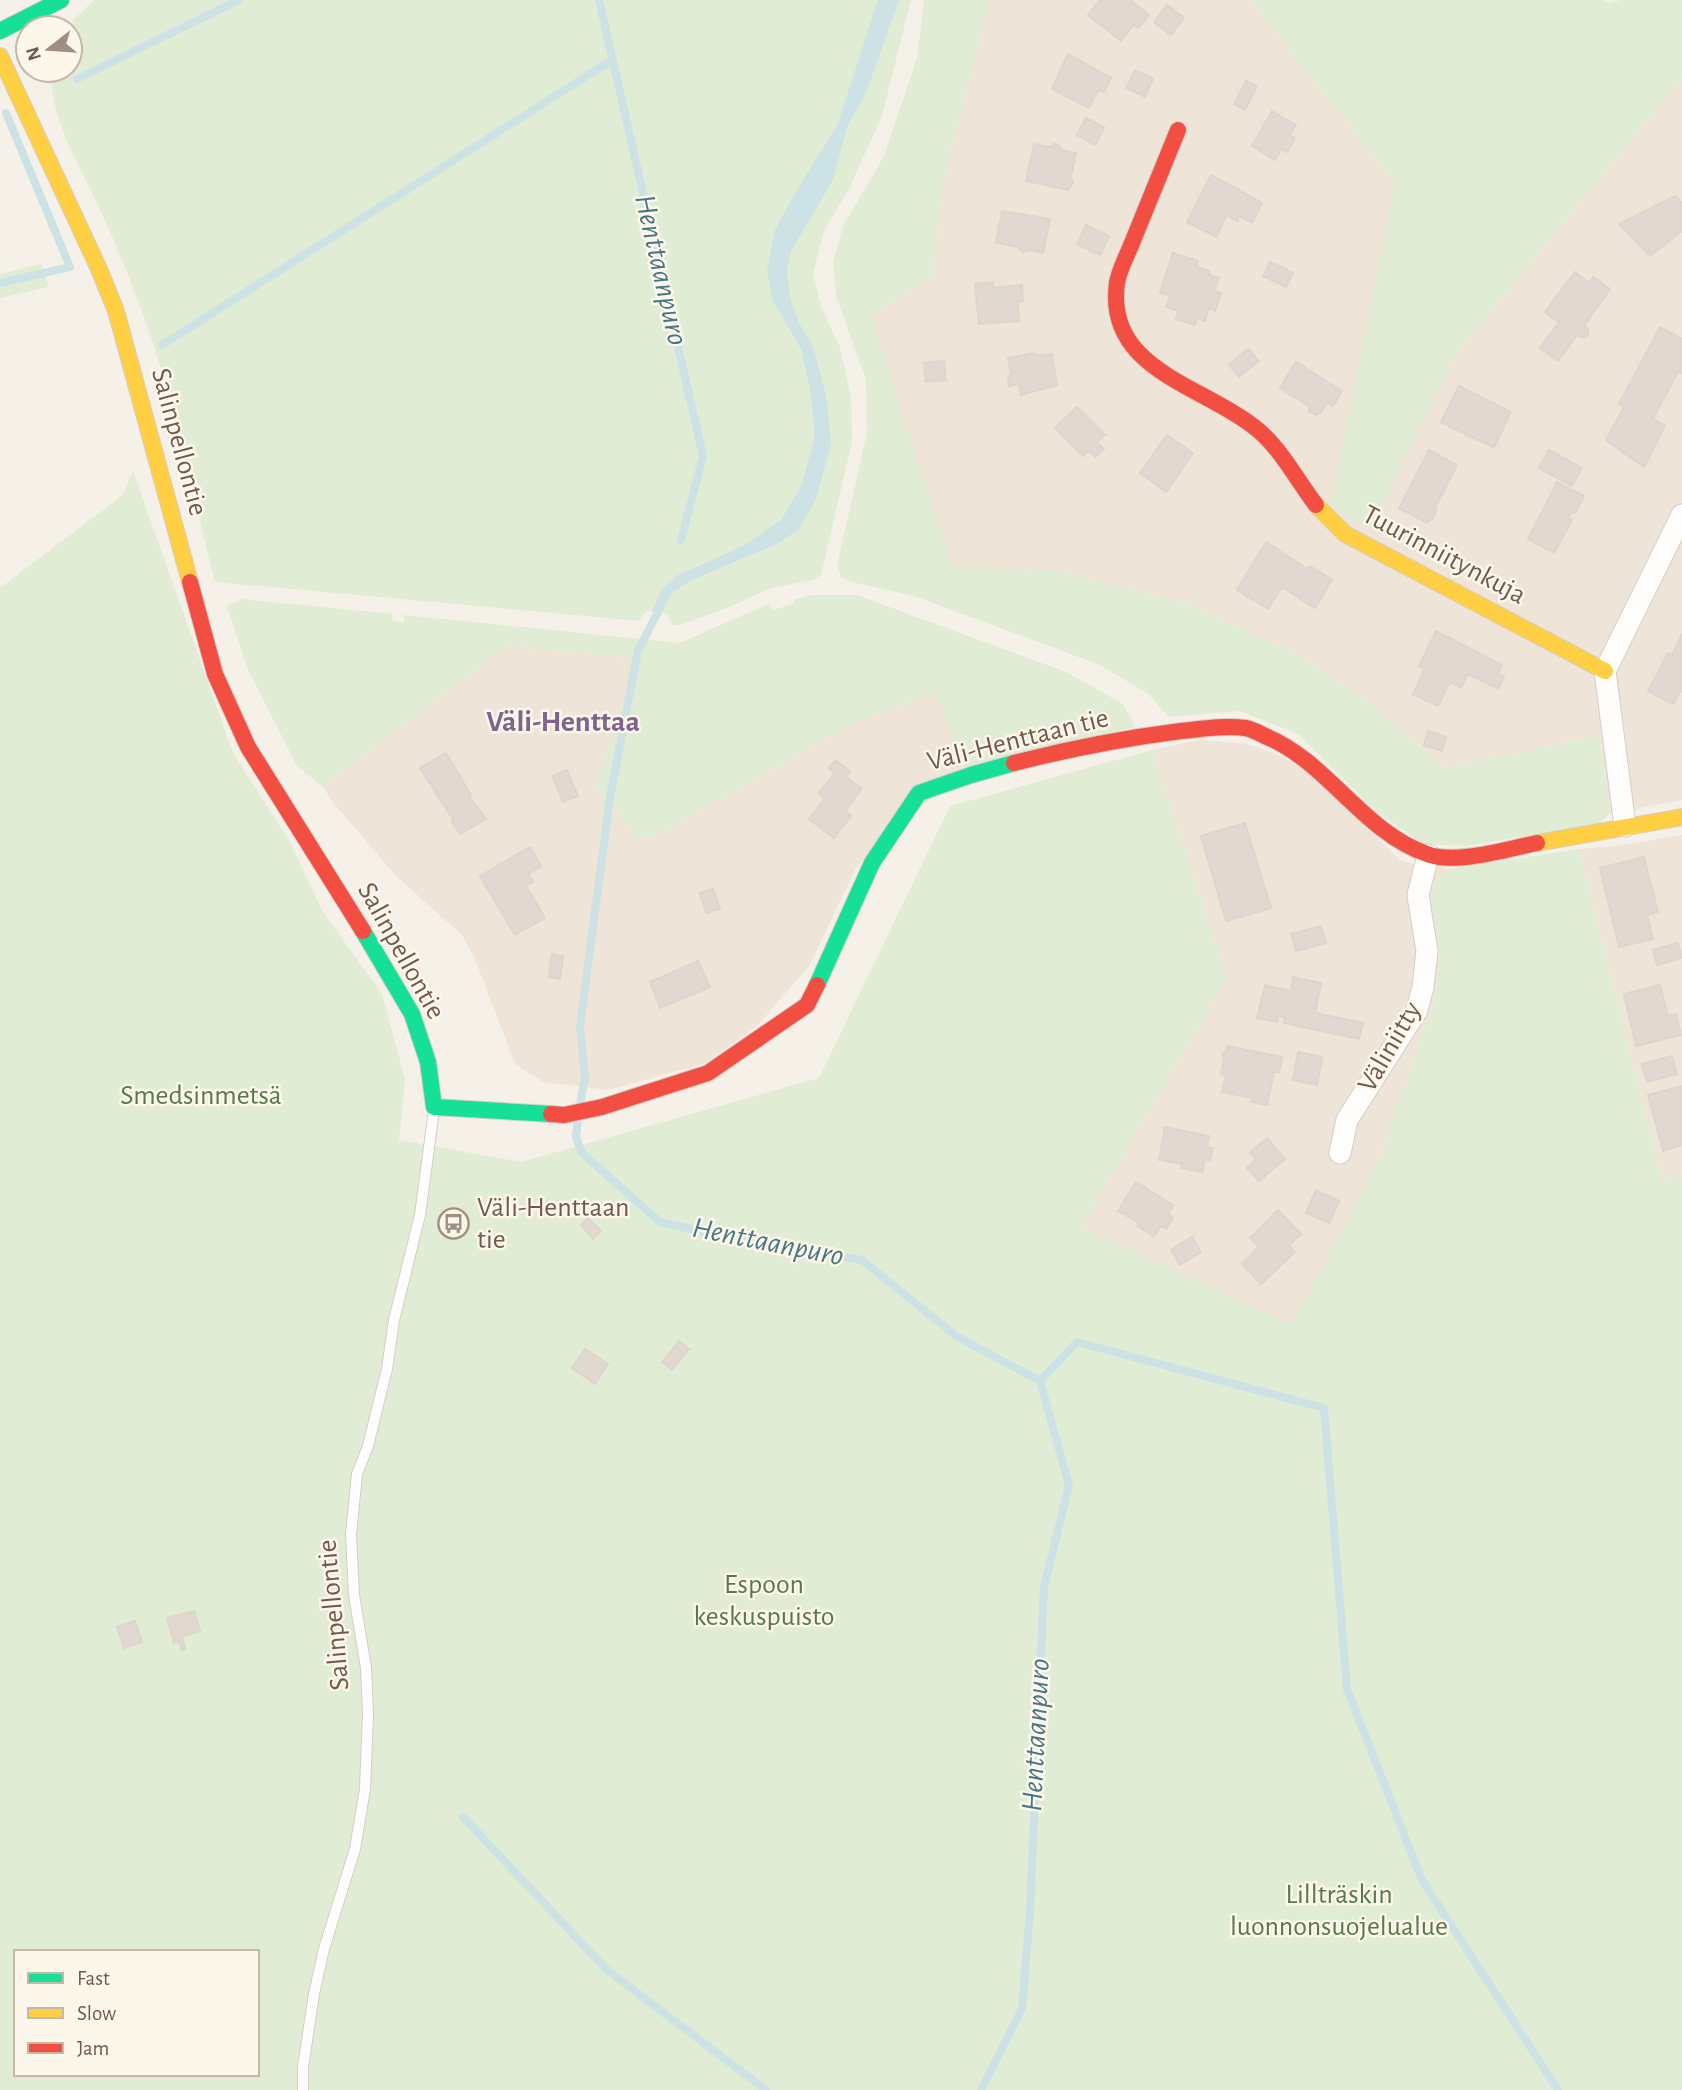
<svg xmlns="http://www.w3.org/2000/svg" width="1682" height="2090" viewBox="0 0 1682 2090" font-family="'Alegreya Sans',sans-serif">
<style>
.residential{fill:#eee4d7}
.green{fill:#e1ecd5;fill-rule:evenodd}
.water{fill:#cce2e4}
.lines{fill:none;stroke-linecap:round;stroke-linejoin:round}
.stream{stroke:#cce2e4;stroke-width:8}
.building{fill:#e1d9d1;stroke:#ded5cc;stroke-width:2}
.lane-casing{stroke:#d4cec8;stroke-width:12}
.street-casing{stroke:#d4cec8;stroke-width:23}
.fast-casing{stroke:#d5cec7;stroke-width:18}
.slow-casing{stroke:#d5cec7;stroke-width:18}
.jam-casing{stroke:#d5cec7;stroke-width:18}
.lane{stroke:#fefdfc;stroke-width:10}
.street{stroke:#fefdfc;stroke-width:21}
.fast{stroke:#16e098;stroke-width:16}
.slow{stroke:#ffcf43;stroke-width:16}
.jam{stroke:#f24e42;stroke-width:16}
.labels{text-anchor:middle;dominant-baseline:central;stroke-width:5;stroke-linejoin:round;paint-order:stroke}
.street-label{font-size:28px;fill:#715a4c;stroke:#fdf6ea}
.park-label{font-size:28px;fill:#557b48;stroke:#fdf6ea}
.poi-label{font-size:28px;fill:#715a4c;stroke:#fdf6ea;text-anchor:start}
.water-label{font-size:30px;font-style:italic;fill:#477782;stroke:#fdf6ea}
.neighbourhood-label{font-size:30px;font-weight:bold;fill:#80648d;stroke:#fdf6ea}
</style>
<rect width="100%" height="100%" fill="#f5f1e9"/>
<path class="residential" d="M989,0H1250L1395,183L1370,316V529L1454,356L1682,78V800L1609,814L1600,735L1445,768L1369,703L1296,654L1187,604L1048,569L952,567L870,315L933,276L941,188Z
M505,646L636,658L595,790L621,816L631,834L646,838L671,827L852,724L936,692L963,769L857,866L809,966L757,1026L706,1063L609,1090L543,1082L515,1064L475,959L463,936L394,874L332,801L323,787Z
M1199,740L1245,743L1281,756L1317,778L1400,860L1416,865L1449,869L1432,907L1440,956L1435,1001L1379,1158L1293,1326L1081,1227L1227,978L1152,750Z
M1682,835V1174L1662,1181L1579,849L1616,846Z"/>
<path class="green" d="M94,0H911L882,116L849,189L824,231L813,274L821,307L840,347L851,398L852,442L821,575L814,580L771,588L732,606L680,625H673L667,613L646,611L640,621L215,582C192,491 172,389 138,301C126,268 112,235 97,203C77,161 50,118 51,70H70V36L75,30L72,21Z
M924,0H989L941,188L933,276L870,315L952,566L1048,569L1187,604L1296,654L1369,703L1445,768L1600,735L1609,814L1599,824L1466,846L1423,844L1378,813L1298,734L1239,711L1169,717L1148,694L1100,665L914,596L848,581L841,577L837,566L867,432L866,380L836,296L833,262L843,226L884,156L917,58Z
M1250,0H1604L1609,3L1621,0H1682V78L1454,356L1370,530L1330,505L1395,183Z
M41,264L49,287L0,298V274Z
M133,471L233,753L289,840L323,912L382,994L405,1079L399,1140L521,1162L819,1078L950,806L1152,750L1227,978L1081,1227L1292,1325L1379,1158L1435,1001L1440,956L1431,907L1432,885L1449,869L1579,849L1662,1181L1682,1174V2090H0V588L123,495ZM16,1952H257V2074H16Z
M811,595H857L1066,672L1123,704L1135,727L963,769L936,692L852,724L671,827L646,838L631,834L621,816L595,790L636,658L505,646L323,787L297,766L248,670L227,606L242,599L393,614L392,621L404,622V615L679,643C710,631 739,615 770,604L773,610L793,604L795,599Z"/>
<path class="water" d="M878,0H899L866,93L847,127L833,180L791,251L787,271L790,298L799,323L813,346L826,396L831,444L816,499L799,529L777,544L694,579L674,591L660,612H652L661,590L676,576L745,545L782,519L802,484L815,436L810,388L801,349L773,301L767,270L775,230L798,188L837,126Z"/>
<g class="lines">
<path class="stream" d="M599,0L703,456L681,540
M77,79L239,0
M0,283L70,267L6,113
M162,345L612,60
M580,1105L585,1077L580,1026L610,797L638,651L662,604
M578,1118L576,1137L582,1153L660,1222L745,1241L862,1260L956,1336L1040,1381L1069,1485L1044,1587L1030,1911L1022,2009L981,2090
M1040,1381L1077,1342L1324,1408L1347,1689L1422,1880L1558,2090
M463,1817L607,1970L766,2090"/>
</g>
<path class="building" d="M1100,0H1130L1149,15L1138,28L1134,24L1121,41L1088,15Z
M1167,5L1184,18L1171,35L1154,22Z
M1068,54L1111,78L1104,92L1098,90L1089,108L1052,89Z
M1135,70L1153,79L1145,97L1126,88Z
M1246,81L1257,86L1245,110L1234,104Z
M1272,111L1296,125L1289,135L1295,138L1287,152L1281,149L1275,160L1252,146Z
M1086,118L1104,127L1095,145L1077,135Z
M1034,144L1050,147L1054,144L1059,146L1062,150L1076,153L1071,176L1073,182L1068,190L1026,181Z
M1211,175L1262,203L1252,223L1239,216L1237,221L1227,215L1216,237L1187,222Z
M1675,196L1682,203V231L1650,256L1619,224Z
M1002,211L1050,219L1043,253L1029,250L1023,252L1018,247L996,243Z
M1086,225L1109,236L1100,255L1077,244Z
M1173,253L1198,261L1197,267L1210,271L1209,275L1219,278L1214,291L1221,293L1215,311L1209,308L1205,321L1197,318L1195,325L1176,319L1178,311L1166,307L1170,296L1160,293Z
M1270,262L1293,273L1286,287L1263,276Z
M1575,272L1589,283L1593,277L1610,289L1584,326L1588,329V335L1584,338L1577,335L1558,361L1540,348L1559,322L1545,312Z
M993,282L994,288L1022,285L1023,301H1018L1019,321L979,324L975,284Z
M1660,327L1682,339V373L1678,371L1653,419L1665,426L1644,467L1606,440L1624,407L1619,404Z
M1248,349L1259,361L1239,377L1229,365Z
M1034,353L1039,356L1052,354L1057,385L1021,395L1019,384L1009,386L1008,377L1011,373L1008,358Z
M944,361L946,380L926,382L924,363Z
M1296,362L1342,391L1333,406L1327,402L1320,414L1316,415L1309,411V406L1280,388Z
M1459,386L1511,412L1494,448L1441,422Z
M1077,407L1105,435L1097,442L1104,449L1095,457L1089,450L1083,456L1055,428Z
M1167,435L1193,453L1166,492L1140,473Z
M1429,450L1457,465L1435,508L1436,511L1432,519L1427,523L1399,508Z
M1549,450L1582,468L1572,486L1539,468Z
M1557,482L1584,496L1575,513L1572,512L1568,518L1572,520L1554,553L1528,539Z
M1266,542L1307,569L1310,566L1332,580L1315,608L1282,587L1268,609L1237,590Z
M1436,631L1502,665L1498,674L1504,677L1498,689L1468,674L1461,688L1450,682L1438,706L1413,694L1425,669L1419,666Z
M1682,634V692L1680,691L1673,704L1648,691L1668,653L1672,655Z
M1428,731L1446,737L1442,751L1424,745Z
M446,753L471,795L469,796L486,819L460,834L452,822L454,821L420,768Z
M835,760L850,771L846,777L862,788L845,811L851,816L834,838L809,819L825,798L819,793L835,773L829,768Z
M567,770L578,796L563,802L552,776Z
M1245,823L1271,908L1226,921L1201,836Z
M530,847L541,866L528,874L533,882L526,886L545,918L515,935L480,876Z
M1644,857L1658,912L1647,915L1653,939L1619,947L1600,868Z
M713,889L720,909L706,913L700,893Z
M1321,926L1326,943L1296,951L1291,934Z
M1678,943L1682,958L1657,965L1653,950Z
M552,954L563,956L560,979L549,977Z
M698,961L710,987L660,1008L650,982Z
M1293,977L1321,983L1315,1013L1363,1023L1359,1039L1284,1023L1285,1017L1278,1016L1277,1022L1257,1018L1265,985L1291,991Z
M1660,985L1668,1016L1676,1014L1681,1035L1636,1046L1624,994Z
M1227,1046L1282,1057L1279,1072H1274L1267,1105L1251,1102L1252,1098L1222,1092L1226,1075L1221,1074L1224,1058L1222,1054L1226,1051Z
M1298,1052L1322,1057L1317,1085L1293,1080Z
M1672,1056L1677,1074L1647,1082L1642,1064Z
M1682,1086V1145L1663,1151L1648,1095Z
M1165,1127L1209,1136L1207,1147L1213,1148L1210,1161L1205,1159L1202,1172L1181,1168L1182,1164L1159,1160Z
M1267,1138L1285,1159L1259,1181L1247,1168L1256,1159L1250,1153Z
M1136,1182L1173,1205L1168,1214L1173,1218L1166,1229L1161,1226L1154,1236L1137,1226L1139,1223L1118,1211Z
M1316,1190L1339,1201L1329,1223L1306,1213Z
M1278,1210L1301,1234L1289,1245L1295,1252L1261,1284L1242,1264L1259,1247L1250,1238Z
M588,1218L601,1231L593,1239L581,1225Z
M1192,1237L1201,1252L1180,1265L1171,1250Z
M679,1341L689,1349L672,1370L662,1362Z
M585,1349L608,1364L595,1384L572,1368Z
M194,1611L200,1631L182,1636L185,1649L182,1650L179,1641L174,1643L167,1618Z
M135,1621L142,1642L124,1648L117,1627Z"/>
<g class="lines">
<defs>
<path id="lane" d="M303,2090V2067L314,1994L324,1949L355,1849L365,1789L368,1714L366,1668L354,1595L351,1534L357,1474L368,1446L387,1369L394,1320L420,1215L434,1110"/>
<path id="street" d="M1625,826L1605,671L1682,515
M1340,1153L1347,1120L1417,1010L1423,987L1427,951L1418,895L1428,855"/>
<path id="fast" d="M0,31L61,0
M363,931L412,1014L428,1062L434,1107L551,1114
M817,985L872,863L919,793L971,775L1014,763"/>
<path id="slow" d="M0,56L99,269L116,311L190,582
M1316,505L1345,534L1605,671
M1537,843L1682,817"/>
<path id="jam" d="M1178,130C1163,166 1149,202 1134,238C1129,252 1119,269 1117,283C1105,369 1201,385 1253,426C1280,446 1296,479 1316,505
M190,582L215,674L248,747L363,931
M1014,763C1069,749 1125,738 1181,731C1201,729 1225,725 1245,728C1252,729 1259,733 1265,736C1327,761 1363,832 1427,854C1456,865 1507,849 1537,843
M551,1114L564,1115L602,1107L708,1073L807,1005L817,985"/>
</defs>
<use href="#lane" class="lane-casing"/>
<use href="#street" class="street-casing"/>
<use href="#fast" class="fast-casing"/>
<use href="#slow" class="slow-casing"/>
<use href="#jam" class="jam-casing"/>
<use href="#lane" class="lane"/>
<use href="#street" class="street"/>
<use href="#fast" class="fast"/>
<use href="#slow" class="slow"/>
<use href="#jam" class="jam"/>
</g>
<defs>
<symbol id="bus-ring" viewBox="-11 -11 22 22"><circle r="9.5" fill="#fdf6ea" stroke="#9f8f83" stroke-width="1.5"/><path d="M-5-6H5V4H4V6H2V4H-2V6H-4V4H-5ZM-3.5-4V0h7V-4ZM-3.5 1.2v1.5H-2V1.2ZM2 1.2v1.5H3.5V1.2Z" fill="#9f8f83"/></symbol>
</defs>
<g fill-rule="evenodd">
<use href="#bus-ring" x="436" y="1206" width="35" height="35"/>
</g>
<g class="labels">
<g class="street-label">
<text transform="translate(179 442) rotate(75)">Salinpellontie</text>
<text transform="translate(1444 555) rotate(28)">Tuurinniitynkuja</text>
<text transform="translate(1018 740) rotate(-14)">Väli-Henttaan tie</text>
<text transform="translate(401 951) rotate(61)">Salinpellontie</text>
<text transform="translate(1390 1047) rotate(-60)">Väliniitty</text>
<text transform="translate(334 1615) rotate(-95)">Salinpellontie</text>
</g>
<g class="park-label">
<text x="201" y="1096">Smedsinmetsä</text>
<text x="764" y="1585">Espoon<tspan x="764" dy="32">keskuspuisto</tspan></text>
<text x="1339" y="1895">Lillträskin<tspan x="1339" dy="32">luonnonsuojelualue</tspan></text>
</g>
<g class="poi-label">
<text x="477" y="1208">Väli-Henttaan<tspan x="477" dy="32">tie</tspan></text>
</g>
<g class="water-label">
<text transform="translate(661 270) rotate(77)">Henttaanpuro</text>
<text transform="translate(768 1242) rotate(11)">Henttaanpuro</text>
<text transform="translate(1036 1735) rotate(-87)">Henttaanpuro</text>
</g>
<g class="neighbourhood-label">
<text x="563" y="722">Väli-Henttaa</text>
</g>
</g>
<rect x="14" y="1950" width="245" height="126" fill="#fdf6ea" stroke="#c5b8ab" stroke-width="2"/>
<rect x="28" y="1973" width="35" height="10" fill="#16e098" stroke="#c5b8ab" stroke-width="2"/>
<text x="77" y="1985" font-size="21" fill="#715a4c">Fast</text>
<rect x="28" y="2008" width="35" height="10" fill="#ffcf43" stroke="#c5b8ab" stroke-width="2"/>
<text x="77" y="2020" font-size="21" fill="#715a4c">Slow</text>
<rect x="28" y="2043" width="35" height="10" fill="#f24e42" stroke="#c5b8ab" stroke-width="2"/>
<text x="77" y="2055" font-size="21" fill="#715a4c">Jam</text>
<g transform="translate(49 49) rotate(253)"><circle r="33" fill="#fdf6ea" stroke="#c5b8ab" stroke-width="2"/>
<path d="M0-5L12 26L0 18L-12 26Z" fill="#9f8f83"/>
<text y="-10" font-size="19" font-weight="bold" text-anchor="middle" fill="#715a4c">N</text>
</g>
</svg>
